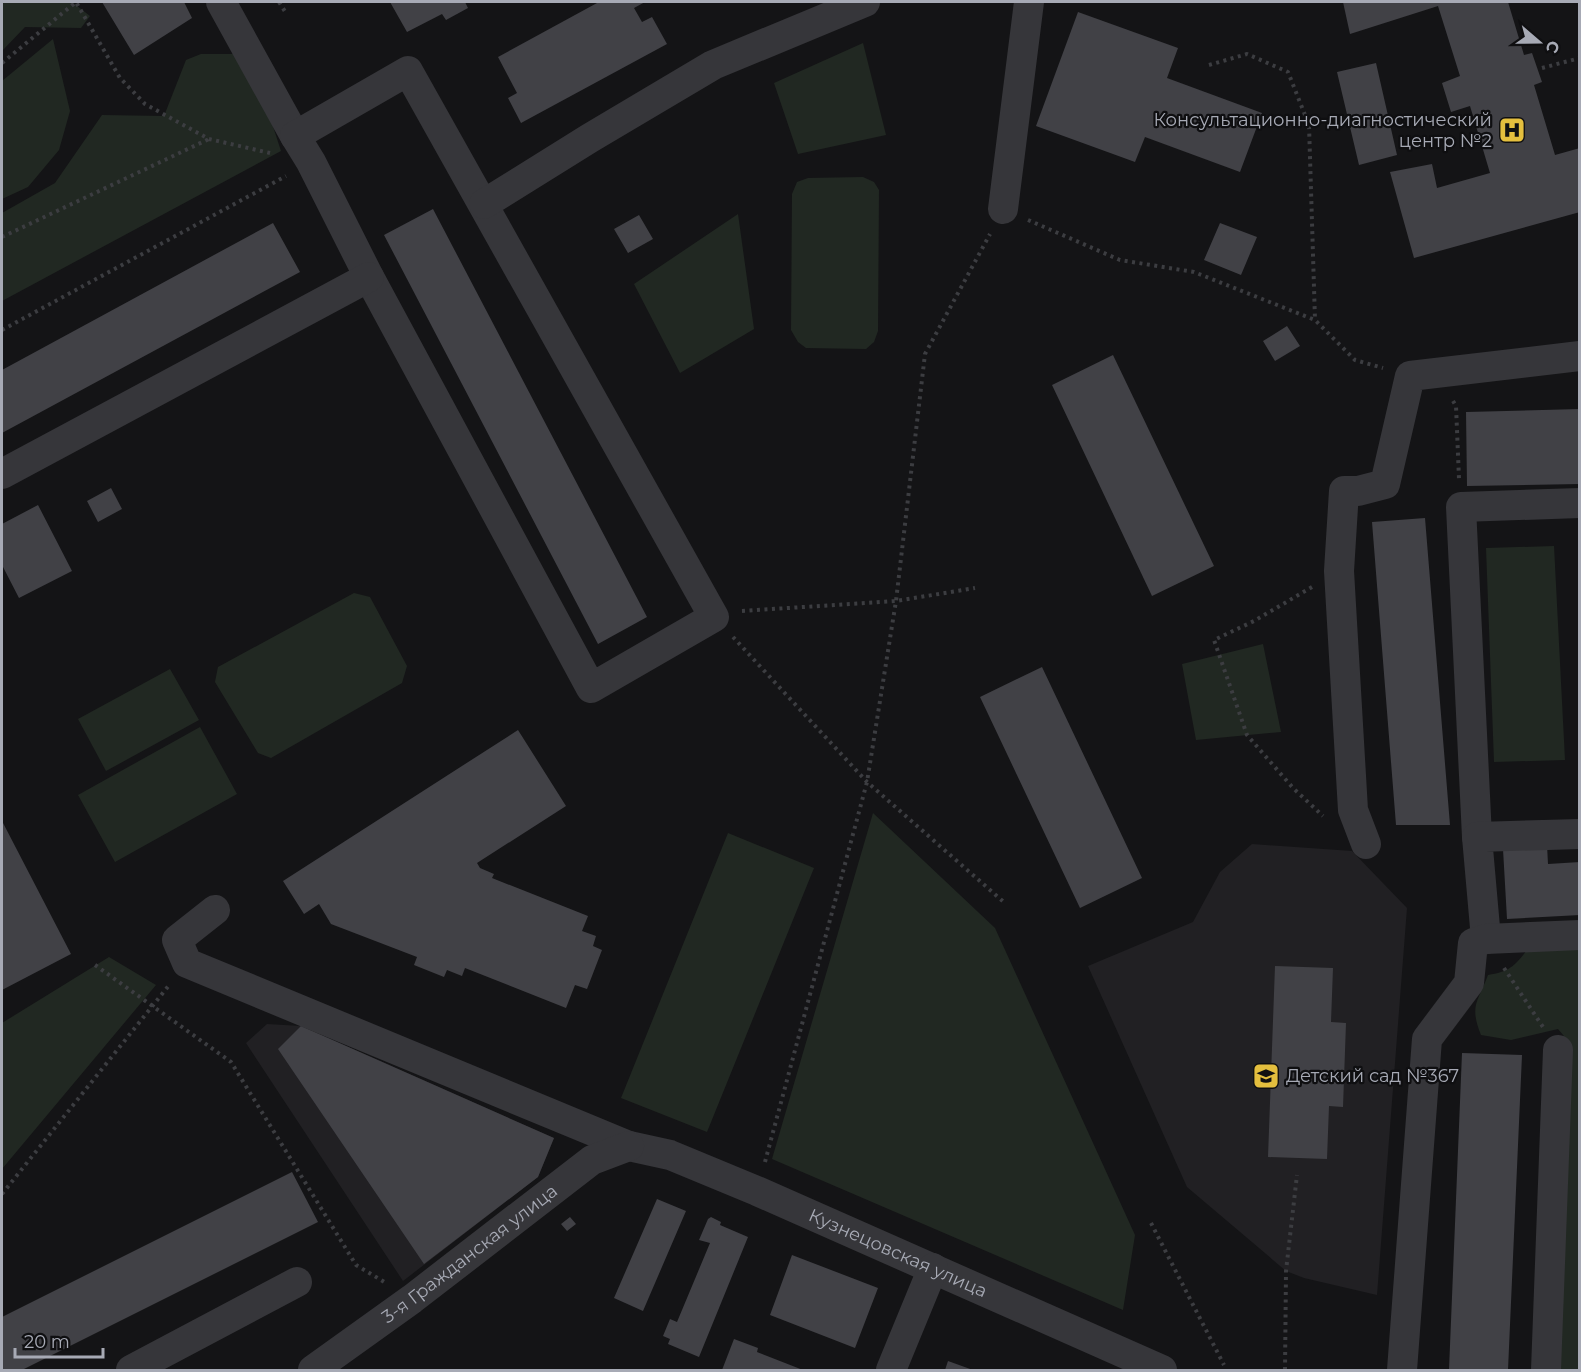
<svg xmlns="http://www.w3.org/2000/svg" width="1581" height="1372" viewBox="0 0 1581 1372" font-family="Montserrat,sans-serif">
<style>
.built{fill:#212023}
.green{fill:#212822}
.building{fill:#414146}
.lines{fill:none;stroke-linecap:round;stroke-linejoin:round}
.path{stroke:#3c3d41;stroke-width:4;stroke-dasharray:3 4.5;stroke-linecap:butt}
.minor{stroke:#36363a;stroke-width:30}
.labels{text-anchor:middle;dominant-baseline:central;stroke-width:4.5;stroke-linejoin:round;paint-order:stroke}
.poi-label{font-size:18px;fill:#a7aab5;stroke:#0f0f11;text-anchor:end}
.street-label{font-size:18px;fill:#a7aab5;stroke:#0f0f11}
</style>
<rect width="100%" height="100%" fill="#141416"/>
<path class="built" d="M1252,844L1352,851L1407,908L1377,1295L1304,1278L1286,1271L1187,1187L1088,966L1193,922L1220,872Z
M267,1024L301,1026L554,1138L538,1177L403,1281L246,1043Z"/>
<path class="green" d="M2,2H72L90,16L81,28L25,27L2,51Z
M53,39L70,111L59,150L28,187L2,199V81Z
M863,43L886,135L798,154L774,83Z
M201,54H242L253,65L281,151L2,301V213L55,183L102,115L164,116L186,60Z
M863,177L874,182L879,190L878,331L874,342L866,349L806,348L798,342L791,330L792,194L797,182L808,178Z
M738,214L754,329L680,373L634,284Z
M1554,546L1565,760L1494,762L1486,548Z
M354,593L370,597L407,666L402,683L271,758L258,753L215,682L218,667Z
M1263,644L1281,732L1196,740L1182,664Z
M170,669L199,720L106,771L78,719Z
M200,727L237,794L115,862L78,795Z
M873,813L995,928L1135,1235L1123,1310L772,1159Z
M728,833L814,868L707,1132L621,1098Z
M1579,947V1370H1555L1569,1042L1558,1029L1511,1040L1481,1035C1469,1005 1478,1002 1488,975C1509,972 1515,966 1527,950Z
M109,957L156,985L2,1169V1023Z"/>
<path class="building" d="M102,2H184L192,18L134,55Z
M390,2H465L468,8L446,20L442,14L407,32Z
M596,2H645L634,8L642,22L652,17L667,44L521,123L508,98L517,93L498,57L597,3Z
M1343,2H1508L1524,55L1532,53L1542,82L1534,85L1555,155L1580,148V212L1414,258L1390,172L1432,164L1437,188L1490,173L1470,106L1451,112L1442,83L1460,76L1438,6L1350,34Z
M1078,12L1178,48L1167,78L1262,113L1240,172L1145,137L1135,162L1036,126Z
M1376,63L1397,155L1359,165L1337,72Z
M433,209L647,617L598,644L384,235Z
M639,215L653,239L628,253L614,229Z
M273,223L300,272L2,433V370Z
M1220,223L1257,237L1241,275L1204,260Z
M1287,326L1300,346L1275,361L1263,341Z
M1113,355L1214,566L1152,596L1052,385Z
M1580,409V484L1467,486L1466,412Z
M111,488L122,509L98,522L87,501Z
M38,505L72,571L19,598L2,565V524Z
M1425,518L1450,825H1396L1372,522Z
M1042,667L1142,878L1080,908L980,697Z
M518,730L566,806L477,863L480,868L494,874L492,878L588,916L582,931L596,936L593,946L602,950L587,989L575,985L566,1008L465,968L462,976L447,970L444,977L414,965L417,957L331,924L319,904L304,914L283,881Z
M2,821L71,954L2,990Z
M1547,845L1548,864L1580,862V915L1507,919L1503,849Z
M1275,966L1333,968L1331,1022L1346,1023L1343,1107L1329,1106L1327,1159L1268,1157Z
M301,1026L554,1138L538,1177L424,1264L278,1049Z
M1462,1053L1522,1055L1508,1370H1449Z
M292,1172L318,1222L22,1370H2V1317Z
M657,1199L686,1211L643,1311L614,1298Z
M570,1217L576,1224L567,1231L561,1224Z
M711,1217L721,1222L720,1225L748,1237L699,1357L668,1344L670,1339L663,1336L670,1319L677,1322L710,1243L699,1240L708,1219Z
M792,1255L878,1288L855,1348L770,1315Z
M734,1339L758,1348L757,1352L803,1370H722Z
M948,1361L973,1370H945Z"/>
<g class="lines">
<path class="path" d="M279,2L286,13
M2,63L76,2L120,78L145,104L209,139L270,153
M1209,65L1247,54L1288,72L1309,125L1315,320
M1542,68L1580,58
M1028,220L1120,260L1194,272L1315,320L1355,360L1383,368
M2,237L209,139
M2,330L286,176
M1453,401L1456,406L1459,479
M1312,587L1254,621L1214,640L1247,735L1293,788L1323,816
M742,611L896,601L975,588
M733,637L867,782L1006,904
M95,965L231,1062L356,1265L386,1283
M1504,968L1543,1027
M765,1162L867,782L896,601L925,354L990,234
M2,1194L170,984
M1151,1223L1224,1365
M1285,1370L1286,1271L1297,1175"/>
<g class="minor">
<path d="M221,2L295,136"/>
<path d="M408,71L714,617L591,688L369,277L311,162L295,136Z"/>
<path d="M484,204L590,138L713,65L865,2"/>
<path d="M1003,209L1029,2"/>
<path d="M2,474L369,277"/>
<path d="M1477,837L1461,507L1580,503"/>
<path d="M1366,844L1353,810L1339,571L1344,491H1358L1385,484L1410,376L1580,356"/>
<path id="s1" d="M215,910L177,940L187,963L629,1146L670,1155L757,1191L1162,1370"/>
<path d="M1486,939L1477,837L1580,834"/>
<path d="M131,1370L297,1282"/>
<path id="s2" d="M313,1370L412,1299L592,1160L629,1146"/>
<path d="M891,1370L933,1268"/>
<path d="M1402,1370L1427,1039L1469,983L1473,943L1486,939L1580,935"/>
<path d="M1546,1370L1558,1050"/>
</g>
</g>
<defs>
<symbol id="hospital-square" viewBox="-11 -11 22 22"><rect x="-9" y="-9" width="18" height="18" rx="4" fill="#e4bf3e" stroke="#0f0f11"/><path d="M-5-5h3v3.5h4V-5h3V5h-3V1.5h-4V5h-3Z" fill="#111"/></symbol>
<symbol id="school-square" viewBox="-11 -11 22 22"><rect x="-9" y="-9" width="18" height="18" rx="4" fill="#e4bf3e" stroke="#0f0f11"/><path d="M0-5L7-2L0 1L-7-2ZM-4 1L0 2.5L4 1V4Q0 6-4 4Z" fill="#111"/></symbol>
</defs>
<g fill-rule="evenodd">
<use href="#hospital-square" x="1497" y="115" width="30" height="30"/>
<use href="#school-square" x="1251" y="1061" width="30" height="30"/>
</g>
<g class="labels">
<g class="poi-label">
<text x="1492" y="120">Консультационно-диагностический<tspan x="1492" dy="21">центр №2</tspan></text>
<text x="1286" y="1076" text-anchor="start">Детский сад №367</text>
</g>
<g class="street-label">
<text stroke="none"><textPath href="#s1" startOffset="842">Кузнецовская улица</textPath></text>
<text stroke="none"><textPath href="#s2" startOffset="195">3-я Гражданская улица</textPath></text>
</g>
</g>
<rect width="1581" height="1372" fill="none" stroke="#a7aab5" stroke-width="6"/>
<g transform="translate(1539 42) rotate(110)" stroke="#0f0f11" stroke-width="4.5" paint-order="stroke">
<path d="M0-4.5L10 22L0 15L-10 22Z" fill="#a7aab5"/>
<text y="-9" font-size="16" font-weight="bold" text-anchor="middle" fill="#a7aab5">С</text>
</g>
<path d="M15 1348v9h88v-9" fill="none" stroke="#a7aab5" stroke-width="3"/>
<text x="24" y="1348" font-size="18" fill="#a7aab5" stroke="#0f0f11" stroke-width="4.5" paint-order="stroke">20 m</text>
</svg>
